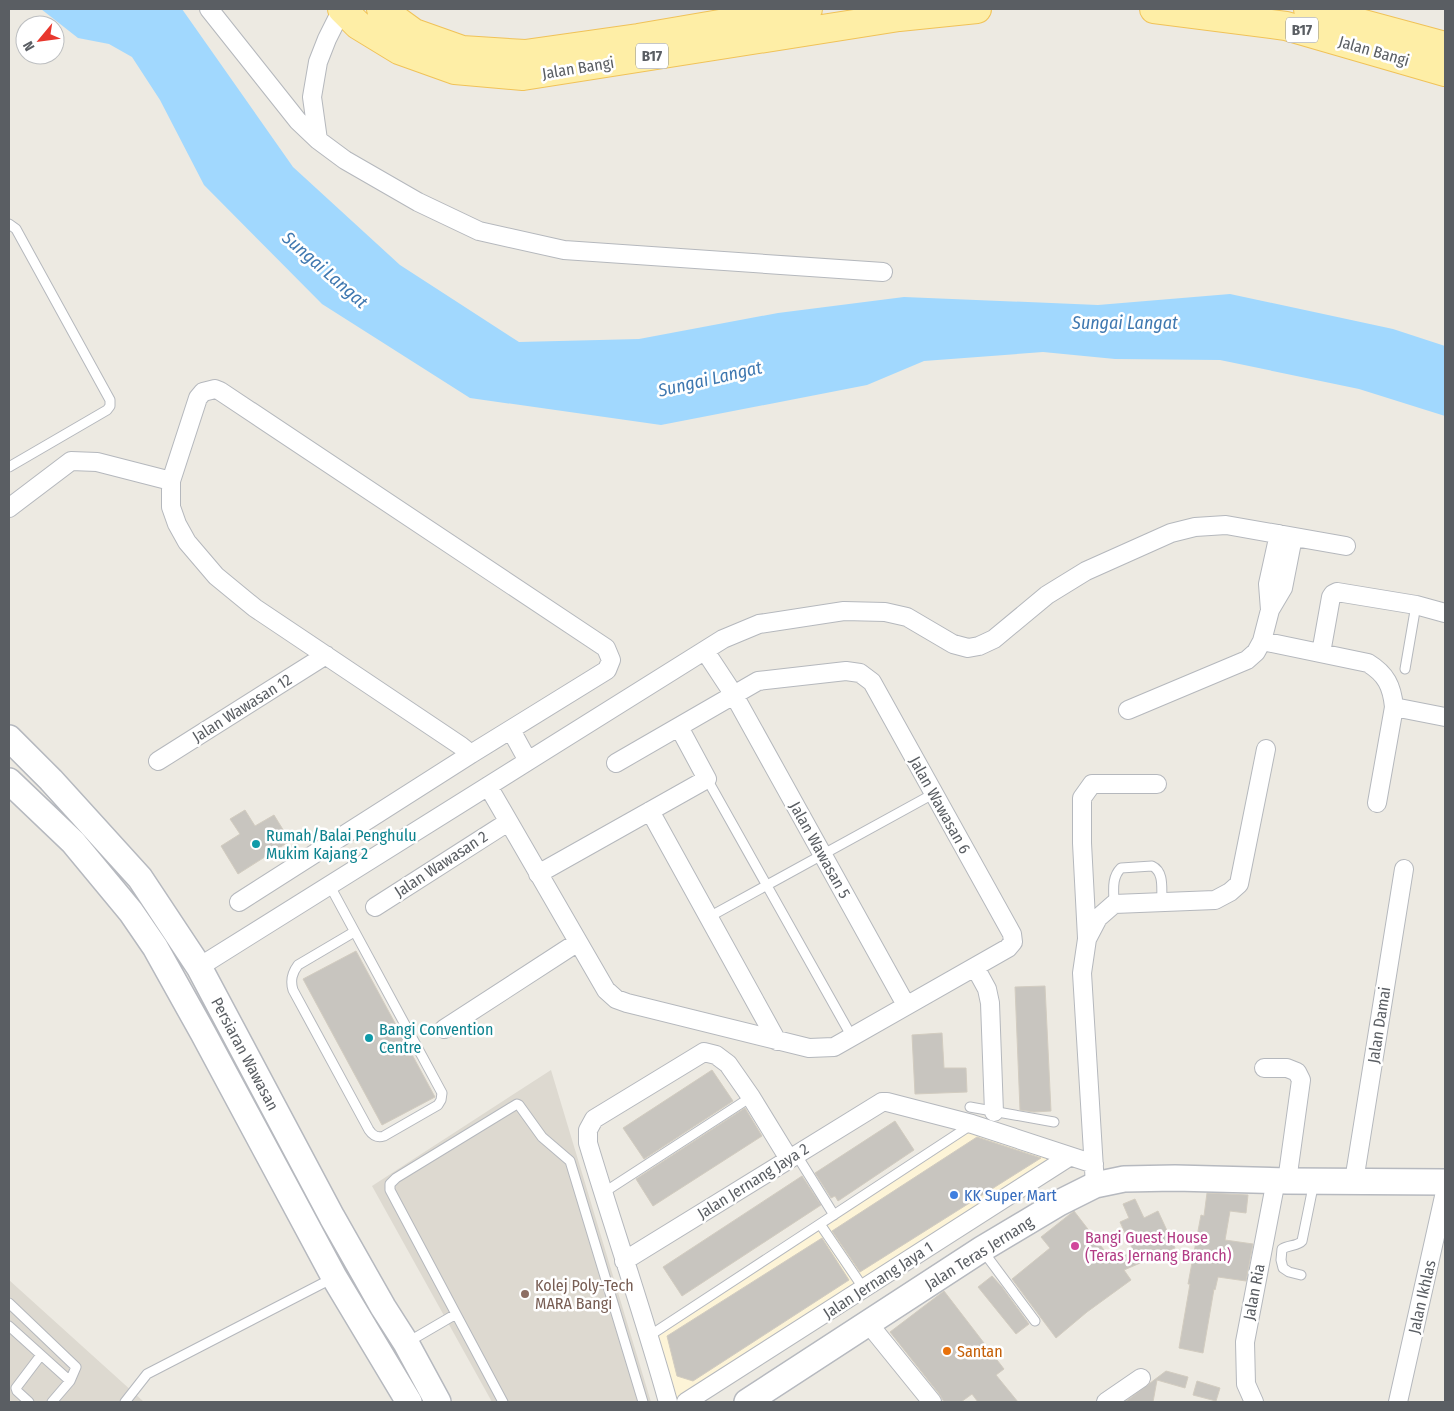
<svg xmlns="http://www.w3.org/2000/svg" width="1454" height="1411" viewBox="0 0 1454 1411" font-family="'Fira Sans Condensed',sans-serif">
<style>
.commercial{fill:#fdf4d7}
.education{fill:#ddd9d0}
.water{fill:#a1d8fe}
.building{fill:#c8c5bf;stroke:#d2ccc0}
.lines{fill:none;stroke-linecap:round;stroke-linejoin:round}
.lane-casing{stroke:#b5b8bd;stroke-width:11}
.street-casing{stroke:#b5b8bd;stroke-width:20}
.secondary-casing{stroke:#b6b9bf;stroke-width:28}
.primary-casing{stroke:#f0c258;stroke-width:30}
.lane{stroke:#fff;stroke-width:9}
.street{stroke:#fff;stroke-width:18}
.secondary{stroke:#fff;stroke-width:25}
.primary{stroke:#feeea6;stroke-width:28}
.culture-dot{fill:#0f9aa8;stroke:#fff;stroke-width:2}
.shop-dot{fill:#3f7fe0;stroke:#fff;stroke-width:2}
.hotel-dot{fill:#d1479c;stroke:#fff;stroke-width:2}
.education-dot{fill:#8d6e63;stroke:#fff;stroke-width:2}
.food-dot{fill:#e8710a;stroke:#fff;stroke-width:2}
.labels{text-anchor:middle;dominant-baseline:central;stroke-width:5;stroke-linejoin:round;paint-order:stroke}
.shield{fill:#fff;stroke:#8c8e92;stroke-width:1}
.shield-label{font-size:15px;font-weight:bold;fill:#5a5e63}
.street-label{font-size:16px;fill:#5a5e63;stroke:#fff}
.culture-label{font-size:16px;fill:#0d838f;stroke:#fff;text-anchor:start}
.shop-label{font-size:16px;fill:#366cbe;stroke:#fff;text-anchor:start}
.hotel-label{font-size:16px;fill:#b23c85;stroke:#fff;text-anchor:start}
.education-label{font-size:16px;fill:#785e54;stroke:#fff;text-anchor:start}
.food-label{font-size:16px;fill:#c56008;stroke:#fff;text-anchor:start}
.water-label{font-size:18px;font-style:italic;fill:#3f78b0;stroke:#fff}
</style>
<rect width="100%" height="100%" fill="#edeae2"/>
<path class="commercial" d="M971,1129L1056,1158L674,1402L656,1338Z"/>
<path class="education" d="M551,1070L651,1402H492L372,1186Z
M9,1280L144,1402H9Z"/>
<path class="water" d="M41,9H182L293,167L400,265L519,342L639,339L778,313L904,297L1098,305L1230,294L1393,329L1445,346V416L1359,389L1220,360L1115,359L1043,352L924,361L867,385L661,425L470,398L322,304L204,185L160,100L132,57L109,44L78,38Z"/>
<path class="building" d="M245,810L255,826L274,815L290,841L238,874L221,846L240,834L230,819Z
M356,951L435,1097L382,1125L303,979Z
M1045,986L1051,1111L1034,1112L1020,1110L1015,987Z
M942,1033L944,1068H966L967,1092L915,1094L912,1035Z
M712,1070L733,1101L644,1159L623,1128Z
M745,1108L762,1136L653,1206L636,1179Z
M895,1121L914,1150L838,1201L835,1196L831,1198L815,1173Z
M977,1137L1041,1158L860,1272L832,1231Z
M802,1176L821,1205L682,1296L663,1267Z
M1207,1193L1248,1195L1246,1213L1230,1211L1225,1240L1253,1244L1246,1281L1218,1277L1215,1290L1214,1289L1203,1353L1179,1348L1190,1284H1188L1201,1215L1204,1216Z
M1135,1199L1144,1218L1158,1211L1175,1248L1124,1270L1131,1280L1087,1312L1056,1338L1012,1279L1050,1248L1041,1237L1074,1211L1114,1263L1133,1250L1120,1222L1129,1218L1123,1204Z
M822,1238L849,1280L693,1381L677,1376L667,1336Z
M992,1276L1002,1287L1029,1324L1016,1334L978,1287Z
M944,1291L1004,1369L996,1375L1018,1402H978L972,1394L961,1402H944L940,1395L890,1332Z
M1166,1371L1188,1377L1185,1388L1157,1380L1153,1402H1125Z
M1197,1381L1220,1388L1216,1401L1193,1395Z"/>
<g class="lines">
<defs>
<path id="lane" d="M9,224L16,229L110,400V406L107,410L9,467
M1405,669L1416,605
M707,779L852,1037
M330,886L442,1093L441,1100L438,1105L384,1136C377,1138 373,1136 369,1130L293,990C290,980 292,973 298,965L354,932
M1114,904C1114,891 1111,878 1121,868L1152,866C1165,872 1161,890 1162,902
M709,917L933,794
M970,1107L1054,1122
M796,1154L834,1215
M603,1193L751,1097
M820,1224L864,1289
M983,1251L1035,1321
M1301,1275L1289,1272L1283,1268L1281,1260L1282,1249C1289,1245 1298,1246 1302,1241L1314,1182
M9,1303L76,1367L70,1381L52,1402
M456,1314L390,1190V1184L396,1178L517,1104L519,1105L542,1137L570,1161L643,1402
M9,1326L70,1381
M649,1336L971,1125
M408,1342L456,1314L503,1402
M29,1402L17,1391L16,1388L41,1355
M125,1402L147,1374L333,1278"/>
<path id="street" d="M209,9L298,121L318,140L345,160L418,202L479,231L564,250L883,272
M318,140L312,97L318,62L327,39L342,9
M215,389L220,391L606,648L611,660L607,670L471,754L461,746L255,608L216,576L187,542L177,524L171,507V481L198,398L203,392Z
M9,508L71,461L97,462L171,481
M1270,610L1268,584L1279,534
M1262,641L1368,663C1386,674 1392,686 1394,707L1377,803
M705,651L734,695L906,1005
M1321,653L1331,597L1333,594L1337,592L1416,605L1445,613
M1394,707L1445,717
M1128,710L1247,660L1256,652L1262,641L1270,610L1283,588L1293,537
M511,730L528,761
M158,761L326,655
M488,786L606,990L616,999L627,1003L809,1048L834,1047L1008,948L1013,942L1012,934L872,682L860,673L846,671L758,681L616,763
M650,811L777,1041
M538,874L707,779L679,727
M239,902L471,754
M375,907L508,822
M1087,938L1082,843V798L1092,784H1157
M199,967L723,639L759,624L844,611L885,612L907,617L953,644L968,648L979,646L994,639L1047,595L1086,571L1171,533L1195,527L1226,525L1346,546
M975,967L987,989L990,1003L994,1112
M444,1029L578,942
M1264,1068H1287L1297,1072L1301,1080L1287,1181
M1354,1181L1404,869
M1095,1185L1082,973L1087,939L1098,918L1114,904L1215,900L1230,892L1239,884L1266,749
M624,1261L882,1102H887L972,1124L1094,1164
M868,1323L932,1402
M668,1402C644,1315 614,1230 588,1143V1130L594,1119L704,1052L716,1055L728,1064L751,1097L789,1159
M686,1402L1069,1157
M1106,1402L1141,1378
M1254,1402L1246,1384L1245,1342L1276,1180
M1398,1402L1445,1192"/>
<path id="secondary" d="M9,738L51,780L140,878L199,967L332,1217L383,1307L406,1343L438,1402
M9,781L73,842L131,912L155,947L203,1033L334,1277L409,1402
M747,1402L982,1249L1059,1203L1095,1185L1124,1179L1175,1178L1287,1181L1445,1182"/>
<path id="primary" d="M342,9L358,25L399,50L455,70L523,76L899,17L977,9
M381,9L414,33L462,50L525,54L638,38L808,9
M1154,9L1286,26L1445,72
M1308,9L1445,46"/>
</defs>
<use href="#lane" class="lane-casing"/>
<use href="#street" class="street-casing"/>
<use href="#secondary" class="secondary-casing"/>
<use href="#primary" class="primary-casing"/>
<use href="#lane" class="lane"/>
<use href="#street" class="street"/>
<use href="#secondary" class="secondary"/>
<use href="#primary" class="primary"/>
</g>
<g class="culture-dot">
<circle cx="256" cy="844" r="5"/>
<circle cx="369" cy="1038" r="5"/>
</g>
<circle class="shop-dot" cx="954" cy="1195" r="5"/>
<circle class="hotel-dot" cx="1075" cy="1246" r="5"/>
<circle class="education-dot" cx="525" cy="1294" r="5"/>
<circle class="food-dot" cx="947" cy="1351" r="5"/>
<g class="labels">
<g class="shield">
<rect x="1286" y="17.5" width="32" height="25" rx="4"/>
<rect x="636" y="43.5" width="32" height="25" rx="4"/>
</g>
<g class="shield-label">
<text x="1302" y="30">B17</text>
<text x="652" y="56">B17</text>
</g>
<g class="street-label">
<text transform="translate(1374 51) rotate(16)">Jalan Bangi</text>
<text transform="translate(578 68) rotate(-9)">Jalan Bangi</text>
<text transform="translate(242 708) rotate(-32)">Jalan Wawasan 12</text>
<text transform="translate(940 805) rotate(61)">Jalan Wawasan 6</text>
<text transform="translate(820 850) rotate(61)">Jalan Wawasan 5</text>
<text transform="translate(441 864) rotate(-33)">Jalan Wawasan 2</text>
<text transform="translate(1379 1025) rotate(-81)">Jalan Damai</text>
<text transform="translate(245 1054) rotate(62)">Persiaran Wawasan</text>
<text transform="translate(753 1181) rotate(-32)">Jalan Jernang Jaya 2</text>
<text transform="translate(979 1253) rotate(-32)">Jalan Teras Jernang</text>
<text transform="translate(878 1280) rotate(-33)">Jalan Jernang Jaya 1</text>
<text transform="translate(1254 1292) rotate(-79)">Jalan Ria</text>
<text transform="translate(1422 1297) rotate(-77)">Jalan Ikhlas</text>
</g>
<g class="culture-label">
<text x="266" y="835">Rumah/Balai Penghulu<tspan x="266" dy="18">Mukim Kajang 2</tspan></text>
<text x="379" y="1029">Bangi Convention<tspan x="379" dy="18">Centre</tspan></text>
</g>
<g class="shop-label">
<text x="964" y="1195">KK Super Mart</text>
</g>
<g class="hotel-label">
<text x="1085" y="1237">Bangi Guest House<tspan x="1085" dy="18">(Teras Jernang Branch)</tspan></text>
</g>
<g class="education-label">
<text x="535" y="1285">Kolej Poly-Tech<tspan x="535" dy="18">MARA Bangi</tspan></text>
</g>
<g class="food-label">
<text x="957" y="1351">Santan</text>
</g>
<g class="water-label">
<text transform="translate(325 270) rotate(41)">Sungai Langat</text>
<text x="1125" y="323">Sungai Langat</text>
<text transform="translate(710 379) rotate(-13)">Sungai Langat</text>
</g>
</g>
<rect width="1454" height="1411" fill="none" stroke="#5a5e63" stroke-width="20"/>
<g transform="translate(40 40) rotate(241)"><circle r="24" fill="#ffffff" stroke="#bdbfc1"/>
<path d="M0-4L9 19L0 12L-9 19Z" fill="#e8372d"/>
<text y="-8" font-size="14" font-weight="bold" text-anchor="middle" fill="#5a5e63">N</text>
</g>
</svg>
